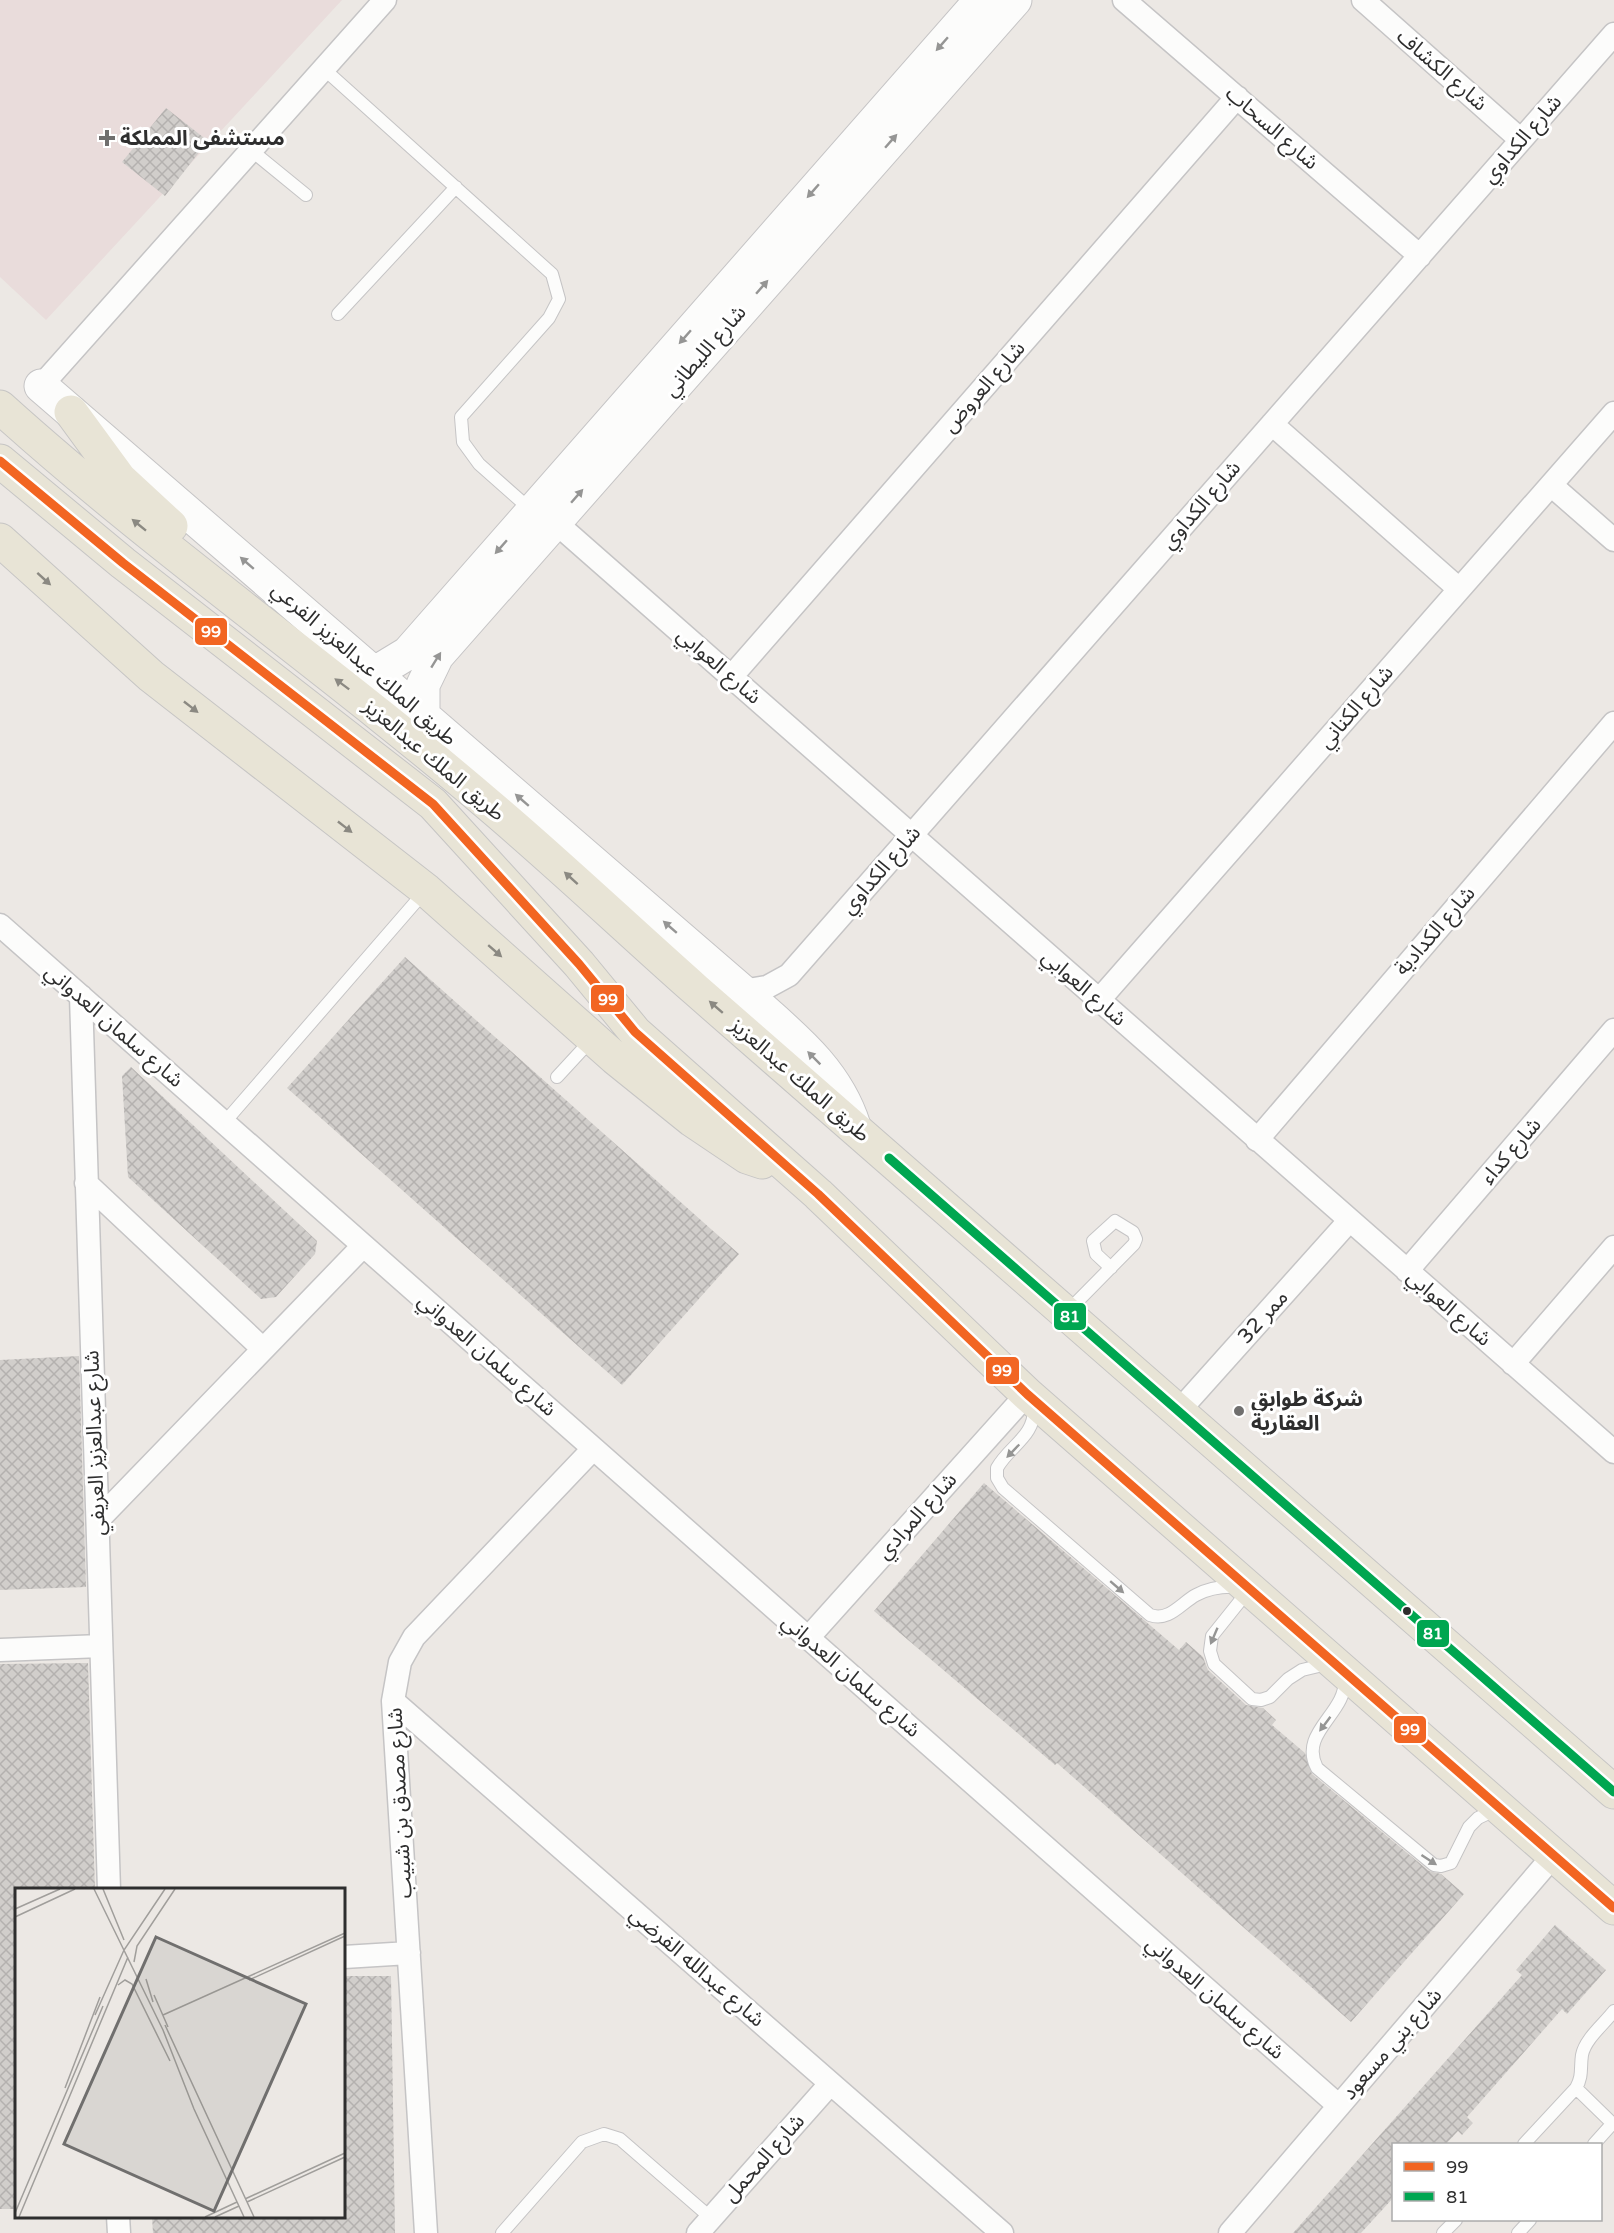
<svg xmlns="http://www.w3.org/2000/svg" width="1614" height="2233" viewBox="0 0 1614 2233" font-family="'Varela Round','Noto Sans Arabic',sans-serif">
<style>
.medical{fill:#e9dcdb}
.building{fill:url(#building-cross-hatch)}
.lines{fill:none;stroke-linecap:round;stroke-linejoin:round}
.lane-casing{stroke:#c5c4c5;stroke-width:14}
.street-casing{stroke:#c5c4c5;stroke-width:25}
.secondary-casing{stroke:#c5c4c5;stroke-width:35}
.primary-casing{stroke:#c6c5c4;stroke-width:35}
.lane{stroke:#fcfcfb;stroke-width:12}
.street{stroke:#fcfcfb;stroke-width:22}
.secondary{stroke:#fcfcfb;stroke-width:33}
.primary{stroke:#e8e4d6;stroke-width:33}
.bus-1-casing{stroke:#fff;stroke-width:14}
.bus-2-casing{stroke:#fff;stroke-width:14}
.bus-1{stroke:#f26522;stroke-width:9}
.bus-2{stroke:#00a651;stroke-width:9}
.oneway{fill:#959594}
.oneway2{fill:#8b8982}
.poi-dot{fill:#706f6e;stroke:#fff;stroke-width:2}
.bus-dot{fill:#2e2e2e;stroke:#fff;stroke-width:2}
.labels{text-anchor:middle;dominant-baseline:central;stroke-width:6;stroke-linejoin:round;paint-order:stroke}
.street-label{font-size:21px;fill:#2e2e2e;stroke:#fff}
.poi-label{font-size:21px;font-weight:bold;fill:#2e2e2e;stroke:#fff;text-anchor:start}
.inset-road{fill:none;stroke:#a09e9b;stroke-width:1.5}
.view{fill:#706f6e;fill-opacity:0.15;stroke:#706f6e;stroke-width:3}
.inset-edge{fill:none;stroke:#2e2e2e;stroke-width:3}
.line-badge{stroke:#fff;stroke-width:2}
.badge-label{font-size:16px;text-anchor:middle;font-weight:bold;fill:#fff}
</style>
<defs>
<pattern id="building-cross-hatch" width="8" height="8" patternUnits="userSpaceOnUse" patternTransform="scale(1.5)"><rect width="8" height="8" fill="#d1cecb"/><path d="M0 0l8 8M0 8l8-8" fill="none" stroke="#b4b1af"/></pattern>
</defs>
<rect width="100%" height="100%" fill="#ece8e4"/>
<path class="medical" d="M0,0H342L46,320L0,277Z"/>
<path class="building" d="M166,108L208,141L165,196L122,162Z
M405,957L739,1254L622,1385L287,1088Z
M131,1067L317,1241L315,1254L276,1297L261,1299L128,1177L122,1076Z
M79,1356L86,1587L0,1590V1360Z
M984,1483L1179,1650L1186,1642L1203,1657L1208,1670L1246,1705L1263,1708L1276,1720L1272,1725L1305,1753L1312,1774L1429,1871L1441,1874L1464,1894L1351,2022L1057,1763L1055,1765L874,1611Z
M88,1663L95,1890H16V2209H0V1664Z
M1555,1925L1606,1970L1567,2014L1562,2009L1467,2117L1473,2123L1462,2135L1458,2131L1445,2145H1394V2197L1361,2233H1293L1522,1975L1516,1970Z
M344,1976H391L395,2233H153L152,2217H344Z"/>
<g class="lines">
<defs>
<path id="lane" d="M324,69L552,274L559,299L549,318L461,417L463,442L479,464L531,510
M252,151L306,195
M338,314L456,187
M557,1077L593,1038
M224,1123L426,890
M1067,1312L1134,1244L1136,1239L1133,1232L1115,1221L1093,1241L1096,1254L1111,1268
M1034,1407C1035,1437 1010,1445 997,1468V1478L1003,1488L1150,1615C1169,1622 1181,1603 1196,1595C1209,1588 1224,1586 1238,1587
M1248,1591L1212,1636L1210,1651L1214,1664L1252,1699L1261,1700L1270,1697L1288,1679L1302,1670L1327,1664
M1345,1678C1347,1714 1298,1732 1317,1768L1434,1865L1441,1866L1451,1863L1469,1827L1478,1818L1497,1809
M1576,2088L1614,2125
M1524,2144L1576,2088C1583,2076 1580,2068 1582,2055C1585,2039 1604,2024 1614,2011
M1594,2144L1612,2124
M502,2233L582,2142L604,2134L620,2139L711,2218
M1443,2233L1456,2220
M1518,2233L1530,2220"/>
<path id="street" d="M1124,0L1420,256
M1363,0L1521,140
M41,386L385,0
M1272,424L1459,589
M1551,485L1614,540
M555,522L1614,1452
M731,677L1237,97
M0,925L1339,2106
M742,991L767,987L789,975L1614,34
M81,996L109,1890
M1099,1000L1614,413
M1257,1140L1614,723
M86,1183L263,1349
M1407,1271L1614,1030
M1513,1364L1614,1247
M1178,1412L1349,1221
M98,1520L363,1246
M808,1638L1027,1394
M0,1650L101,1646
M393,1701L1002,2233
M344,1957L409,1953
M118,2216L119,2233
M426,2233L393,1701L400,1662L414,1637L593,1449
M698,2233L830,2084
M1230,2233L1554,1855"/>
<path id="secondary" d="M41,386L742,991C787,1032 835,1066 854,1126
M375,673L408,653L981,0
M423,715V685L437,656L1015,0"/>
<path id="primary" d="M0,407C156,548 329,668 489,805C560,865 627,929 696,990C1003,1257 1308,1526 1614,1792
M71,412L120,479L171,526
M0,461L123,563L433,804L579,964L635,1032L818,1194L1027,1394L1614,1908
M0,540L151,676L426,890L615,1058L692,1120L747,1157L762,1162"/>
</defs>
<use href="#lane" class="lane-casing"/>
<use href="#street" class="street-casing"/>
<use href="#secondary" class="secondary-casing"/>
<use href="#primary" class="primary-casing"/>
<use href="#lane" class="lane"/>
<use href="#street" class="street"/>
<use href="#secondary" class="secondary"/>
<use href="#primary" class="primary"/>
<defs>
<path id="bus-1" d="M0,461L123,563L433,804L579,964L635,1032L818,1194L1027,1394L1614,1908"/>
<path id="bus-2" d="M889,1158L1614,1792"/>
</defs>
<use href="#bus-1" class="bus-1-casing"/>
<use href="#bus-2" class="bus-2-casing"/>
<use href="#bus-1" class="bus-1"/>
<use href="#bus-2" class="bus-2"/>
</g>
<defs><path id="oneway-solid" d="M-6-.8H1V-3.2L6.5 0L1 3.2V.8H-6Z" transform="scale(1.5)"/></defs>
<g class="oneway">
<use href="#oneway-solid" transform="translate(942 44) rotate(131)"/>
<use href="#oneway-solid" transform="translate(891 141) rotate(-49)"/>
<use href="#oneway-solid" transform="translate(813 191) rotate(131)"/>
<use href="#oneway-solid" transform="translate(762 287) rotate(-49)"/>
<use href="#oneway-solid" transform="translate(685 337) rotate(131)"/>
<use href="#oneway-solid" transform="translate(577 496) rotate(-49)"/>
<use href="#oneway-solid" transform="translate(501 547) rotate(131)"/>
<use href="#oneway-solid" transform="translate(247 563) rotate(-139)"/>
<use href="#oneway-solid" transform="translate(436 660) rotate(-58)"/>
<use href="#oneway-solid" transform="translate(522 800) rotate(-139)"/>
<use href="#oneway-solid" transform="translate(670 927) rotate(-139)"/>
<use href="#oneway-solid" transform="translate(814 1058) rotate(-135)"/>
<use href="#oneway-solid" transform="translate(1013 1451) rotate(134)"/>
<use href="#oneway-solid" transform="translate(1117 1587) rotate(41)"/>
<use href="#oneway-solid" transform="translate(1214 1636) rotate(113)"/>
<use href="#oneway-solid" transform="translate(1325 1724) rotate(127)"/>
<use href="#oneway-solid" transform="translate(1429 1860) rotate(33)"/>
</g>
<g class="oneway2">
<use href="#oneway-solid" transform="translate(139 525) rotate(-141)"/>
<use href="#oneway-solid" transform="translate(44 579) rotate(42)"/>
<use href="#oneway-solid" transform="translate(342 684) rotate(-143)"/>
<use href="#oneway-solid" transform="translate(191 707) rotate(38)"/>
<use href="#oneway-solid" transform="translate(345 827) rotate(38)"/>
<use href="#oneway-solid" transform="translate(571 878) rotate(-138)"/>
<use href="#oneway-solid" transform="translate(495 951) rotate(41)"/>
<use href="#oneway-solid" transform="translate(716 1007) rotate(-139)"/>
</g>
<g class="poi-dot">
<path d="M104 129h6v6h6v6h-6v6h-6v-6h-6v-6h6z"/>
<circle cx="1239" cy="1411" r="6"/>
</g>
<circle class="bus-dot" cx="1407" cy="1611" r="5"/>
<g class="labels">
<g class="street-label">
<text transform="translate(1442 70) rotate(41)">شارع الكشاف</text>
<text transform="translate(1272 128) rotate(41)">شارع السحاب</text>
<text transform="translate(1522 139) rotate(-49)">شارع الكداوي</text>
<text transform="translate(705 351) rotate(-49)">شارع الليطاني</text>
<text transform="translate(984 387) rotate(-49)">شارع العروض</text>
<text transform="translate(1201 505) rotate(-49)">شارع الكداوي</text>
<text transform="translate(364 664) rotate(41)">طريق الملك عبدالعزيز الفرعي</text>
<text transform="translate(719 666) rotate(41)">شارع العوابي</text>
<text transform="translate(1356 707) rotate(-49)">شارع الكناني</text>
<text transform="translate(434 760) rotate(40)">طريق الملك عبدالعزيز</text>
<text transform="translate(881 870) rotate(-49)">شارع الكداوي</text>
<text transform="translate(1435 931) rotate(-49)">شارع الكدادية</text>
<text transform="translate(1084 988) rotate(41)">شارع العوابي</text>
<text transform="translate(114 1026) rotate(41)">شارع سلمان العدواني</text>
<text transform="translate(800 1080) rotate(41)">طريق الملك عبدالعزيز</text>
<text transform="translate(1511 1151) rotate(-49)">شارع كداء</text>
<text transform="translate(1449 1308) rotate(41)">شارع العوابي</text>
<text transform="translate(1263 1317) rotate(-48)">ممر 32</text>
<text transform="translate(487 1355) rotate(41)">شارع سلمان العدواني</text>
<text transform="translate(95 1443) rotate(-92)">شارع عبدالعزيز العريفي</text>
<text transform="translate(917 1516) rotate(-48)">شارع المرادي</text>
<text transform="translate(851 1676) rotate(41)">شارع سلمان العدواني</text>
<text transform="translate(400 1803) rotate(-93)">شارع مصدق بن شبيب</text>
<text transform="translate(697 1967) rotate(41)">شارع عبدالله الفرضي</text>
<text transform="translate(1215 1998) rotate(41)">شارع سلمان العدواني</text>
<text transform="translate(1392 2044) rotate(-49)">شارع بني مسعود</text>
<text transform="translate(764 2158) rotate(-48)">شارع المحمل</text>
</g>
<g class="poi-label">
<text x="120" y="138">مستشفى المملكة</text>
<text x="1251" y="1399">شركة طوابق<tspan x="1251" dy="24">العقارية</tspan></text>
</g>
</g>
<g transform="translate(15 1888)">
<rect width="330" height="330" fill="#ece8e4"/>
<path class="inset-road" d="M79,1L148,142L179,221L229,329M88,1L109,52M0,21L45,1M0,29L60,1M119,74L122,58L160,1M131,91L138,114M234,92L330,48M103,97L110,92L117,96L155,173M139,107L153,139M80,127L109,62L150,1M148,127L330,45M150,137L239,329M50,200L85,109M230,311L330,265M232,314L330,269M0,325L88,118M4,329L113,69M190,329L222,314M200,329L224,318"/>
<path class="view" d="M141,49L291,116L199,323L49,256Z"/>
<rect width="330" height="330" class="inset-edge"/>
</g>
<g class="line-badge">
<rect x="194" y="617" width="34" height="29" rx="6" fill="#f26522"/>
<rect x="590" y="984" width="35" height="29" rx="6" fill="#f26522"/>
<rect x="1053" y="1302" width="34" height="29" rx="6" fill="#00a651"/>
<rect x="985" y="1356" width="35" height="29" rx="6" fill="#f26522"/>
<rect x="1416" y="1619" width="34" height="29" rx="6" fill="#00a651"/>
<rect x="1393" y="1715" width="34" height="29" rx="6" fill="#f26522"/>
</g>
<g class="badge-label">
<text x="211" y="637">99</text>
<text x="608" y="1005">99</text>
<text x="1070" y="1322">81</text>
<text x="1002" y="1376">99</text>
<text x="1433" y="1639">81</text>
<text x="1410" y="1735">99</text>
</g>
<rect x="1392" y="2143" width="210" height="78" fill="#ffffff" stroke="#ababab" stroke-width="1.5"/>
<rect x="1404" y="2162" width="30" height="9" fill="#f26522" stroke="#ababab" stroke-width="1.5"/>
<text x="1446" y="2173" font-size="18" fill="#2e2e2e">99</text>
<rect x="1404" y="2192" width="30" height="9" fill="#00a651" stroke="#ababab" stroke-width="1.5"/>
<text x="1446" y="2203" font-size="18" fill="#2e2e2e">81</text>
</svg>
